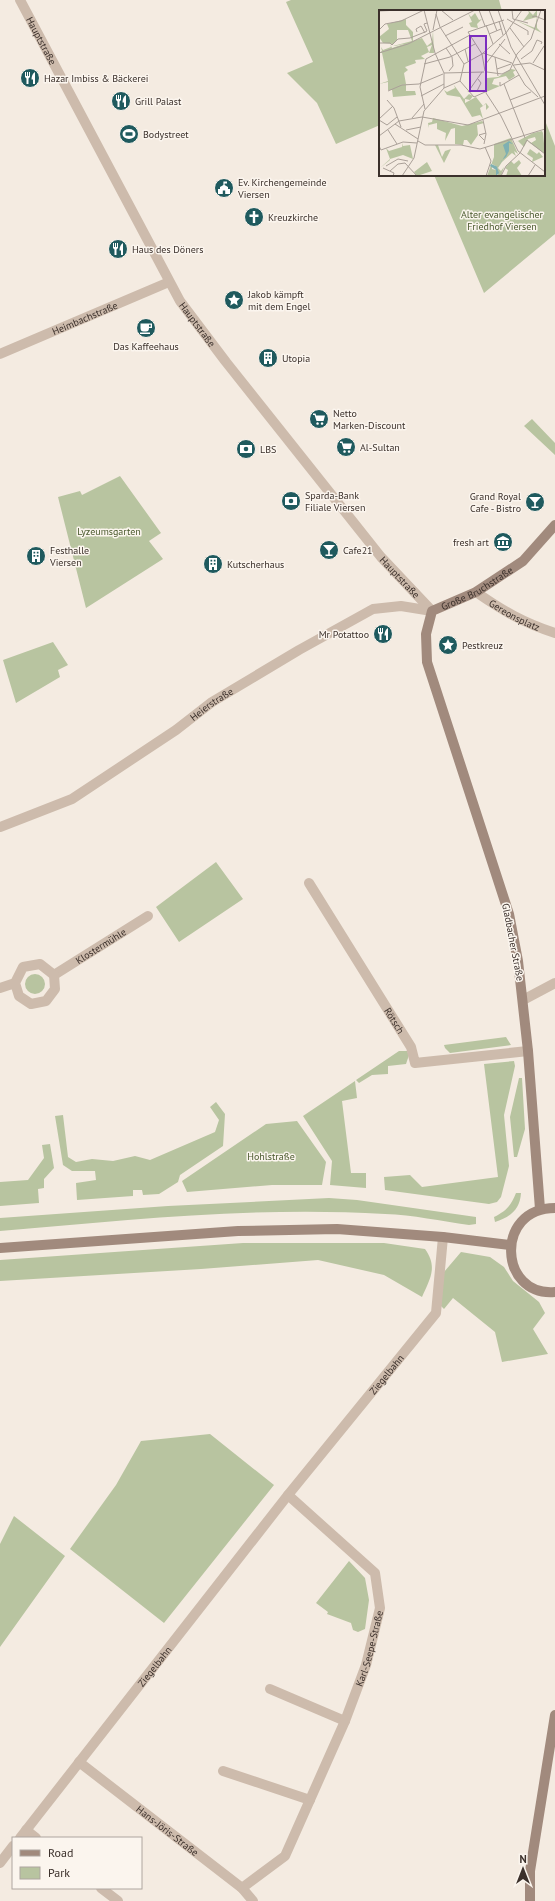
<svg xmlns="http://www.w3.org/2000/svg" width="555" height="1901" viewBox="0 0 555 1901" font-family="'PT Sans',sans-serif">
<style>
.green{fill:#b8c4a0}
.lines{fill:none;stroke-linecap:round;stroke-linejoin:round}
.minor{stroke:#cdbbac;stroke-width:10}
.secondary{stroke:#a18a7d;stroke-width:10}
.labels{text-anchor:middle;dominant-baseline:central;stroke-width:3;stroke-linejoin:round;paint-order:stroke}
.street-label{font-size:10px;fill:#3b302b;stroke:#fbf5ee}
.poi-label{font-size:10px;fill:#3b302b;stroke:#fbf5ee;text-anchor:start}
.park-label{font-size:10px;fill:#4a5a2e;stroke:#fbf5ee}
.inset-road{fill:none;stroke:#aaa098;stroke-width:1}
.view{fill:#7b2cbf;fill-opacity:0.15;stroke:#7b2cbf;stroke-width:2}
.inset-edge{fill:none;stroke:#3b302b;stroke-width:2}
</style>
<rect width="100%" height="100%" fill="#f4ebe1"/>
<path class="green" d="M291,0H499L502,11H380V125L336,144L317,103L287,73L313,62L286,2Z
M544,118L555,146V234L484,293L434,175H544Z
M532,419L555,443V455L524,426Z
M120,476L161,533L149,541L163,559L86,608L58,497L80,491L82,495Z
M53,642L68,665L58,670L60,677L16,703L3,660Z
M216,862L243,899L179,942L156,907Z
M25 984a10 10 0 1 1 20 0a10 10 0 1 1-20 0Z
M506,1037L511,1045L450,1053L445,1048L444,1045Z
M399,1051H407L409,1055L406,1064L388,1066V1074L372,1075L359,1083L356,1080Z
M514,1061L515,1066L504,1115L509,1166L501,1197L497,1202L489,1204L385,1190L384,1177L410,1175L422,1187L498,1177L484,1064Z
M519,1078H522L525,1129L517,1157H514L510,1117Z
M355,1081L357,1098L342,1101L351,1173H366V1188L330,1185L332,1161L303,1116Z
M216,1102L225,1114L223,1146L180,1175L178,1182L159,1194L143,1195L142,1190H133V1196L77,1200L76,1183L96,1180L95,1171H72L63,1165L55,1116L63,1115L68,1157L76,1162L92,1159L113,1161L135,1156L150,1160L215,1132L219,1120L210,1107Z
M297,1121L326,1162L322,1185H272L187,1192L182,1181L266,1124Z
M50,1144L54,1168L44,1179V1188L38,1189L39,1203L0,1206V1182L28,1180L44,1158L42,1145Z
M516,1193H521C520,1210 510,1217 495,1222L494,1217C506,1211 511,1206 516,1193Z
M329,1198L357,1200L476,1217V1224L469,1225C441,1221 413,1215 385,1214C257,1206 128,1220 0,1231V1218L168,1206Z
M243,1243H384L425,1249C438,1267 430,1279 422,1297L384,1275L318,1260L201,1269L0,1281V1260Z
M461,1252L490,1257L504,1267L513,1281L539,1302L545,1313L533,1329L548,1354L502,1362L495,1332L453,1298L444,1309L440,1305L444,1272Z
M210,1434L274,1485L164,1623L70,1549L116,1485L141,1441Z
M14,1516L65,1556L0,1647V1544Z
M349,1561L365,1578L369,1600L365,1629L358,1632L353,1630L351,1623L327,1614L328,1612L316,1603Z"/>
<g class="lines">
<g class="minor">
<path id="s1" d="M20,0L180,301L226,362L381,557L432,611"/>
<path id="s2" d="M0,354L169,282"/>
<path id="s3" d="M476,592C503,611 524,623 555,633"/>
<path id="s4" d="M0,827L72,799L176,730L212,702L299,650L373,609L401,606L432,611"/>
<path id="s5" d="M309,883L411,1047L415,1063L528,1051"/>
<path id="s6" d="M54,975L148,916"/>
<path d="M0,988L15,983L23,967L40,964L54,975L55,989L46,1001L31,1004L19,996L15,983"/>
<path d="M523,1000L555,983"/>
<path d="M270,1689L345,1721"/>
<path id="s7" d="M79,1762L242,1888L253,1901"/>
<path d="M223,1771L310,1800"/>
<path d="M26,1830L36,1838"/>
<path id="s8" d="M20,1838L288,1495L436,1313L443,1237"/>
<path d="M0,1863L13,1846"/>
<path d="M101,1888L118,1901"/>
<path id="s9" d="M242,1888L285,1856L345,1721L366,1665L380,1608L375,1573L288,1495"/>
</g>
<g class="secondary">
<path d="M555,1208C494,1208 499,1297 555,1292"/>
<path id="s10" d="M540,1209L528,1051L518,961L509,914L427,662L426,634L432,611L476,592L523,561L555,525"/>
<path d="M0,1248L238,1231L337,1229L443,1237L510,1245"/>
<path d="M530,1901V1871L555,1715"/>
</g>
</g>
<defs>
<symbol id="restaurant-disc" viewBox="-11 -11 22 22"><circle r="9.5" fill="#1f5a5e" stroke="#fbf5ee"/><path d="M-5-6h1v4h1v-4h1v4h1v-4h1v5L-1.5 .5V6h-2V.5L-5-1ZM5-6V6H3V1.5H1.5Q1.5-4 5-6Z" fill="#fff"/></symbol>
<symbol id="stadium-disc" viewBox="-11 -11 22 22"><circle r="9.5" fill="#1f5a5e" stroke="#fbf5ee"/><path d="M0-5a6.5 5 0 1 0 0 10a6.5 5 0 1 0 0-10ZM-3.5-1.8h7v3.6h-7Z" fill="#fff"/></symbol>
<symbol id="civic-disc" viewBox="-11 -11 22 22"><circle r="9.5" fill="#1f5a5e" stroke="#fbf5ee"/><path d="M-.6-6.5H3V-4.5H.6V-3L4-1V1h2V6H-6V1h2V-1L-.6-3ZM-1.2 2.5V6h2.4V2.5Z" fill="#fff"/></symbol>
<symbol id="church-disc" viewBox="-11 -11 22 22"><circle r="9.5" fill="#1f5a5e" stroke="#fbf5ee"/><path d="M-1.2-6h2.4v3.5h3.3v2.4h-3.3V6h-2.4V-.1h-3.3v-2.4h3.3Z" fill="#fff"/></symbol>
<symbol id="sight-disc" viewBox="-11 -11 22 22"><circle r="9.5" fill="#1f5a5e" stroke="#fbf5ee"/><path d="M0-6L1.8-2.2L6-1.7L2.9 1.2L3.7 5.4L0 3.3L-3.7 5.4L-2.9 1.2L-6-1.7L-1.8-2.2Z" fill="#fff"/></symbol>
<symbol id="cafe-disc" viewBox="-11 -11 22 22"><circle r="9.5" fill="#1f5a5e" stroke="#fbf5ee"/><path d="M-5.5-4.5H6V0H3Q3 3.5 0 3.5H-2.5Q-5.5 3.5-5.5 0ZM3-3.2v2h1.7v-2ZM-6 4.5H4V6H-6Z" fill="#fff"/></symbol>
<symbol id="building-disc" viewBox="-11 -11 22 22"><circle r="9.5" fill="#1f5a5e" stroke="#fbf5ee"/><path d="M-4-6H4V6H1V3H-1V6H-4ZM-2.5-4.3h1.7v1.8h-1.7ZM.8-4.3h1.7v1.8H.8ZM-2.5-1h1.7V.8h-1.7ZM.8-1h1.7V.8H.8Z" fill="#fff"/></symbol>
<symbol id="supermarket-disc" viewBox="-11 -11 22 22"><circle r="9.5" fill="#1f5a5e" stroke="#fbf5ee"/><path d="M-6-5.5h2.5l.6 2H6L4.5 2H-2.5L-4.4-4H-6ZM-1.5 3.2a1.3 1.3 0 1 0 .1 0ZM3 3.2a1.3 1.3 0 1 0 .1 0Z" fill="#fff"/></symbol>
<symbol id="bank-disc" viewBox="-11 -11 22 22"><circle r="9.5" fill="#1f5a5e" stroke="#fbf5ee"/><path d="M-6-4H6V4H-6ZM0-2.3a2.3 2.3 0 1 0 0 4.6a2.3 2.3 0 1 0 0-4.6Z" fill="#fff"/></symbol>
<symbol id="bar-disc" viewBox="-11 -11 22 22"><circle r="9.5" fill="#1f5a5e" stroke="#fbf5ee"/><path d="M-6-5H6L.8 .8V4.5H3.5V6h-7V4.5H-.8V.8Z" fill="#fff"/></symbol>
<symbol id="museum-disc" viewBox="-11 -11 22 22"><circle r="9.5" fill="#1f5a5e" stroke="#fbf5ee"/><path d="M0-6L6-3V-2H-6V-3ZM-5-1h2V3h-2ZM-1-1h2V3h-2ZM3-1h2V3H3ZM-6 4H6V6H-6Z" fill="#fff"/></symbol>
</defs>
<g fill-rule="evenodd">
<use href="#restaurant-disc" x="19" y="67" width="22" height="22"/>
<use href="#restaurant-disc" x="110" y="90" width="22" height="22"/>
<use href="#stadium-disc" x="118" y="123" width="22" height="22"/>
<use href="#civic-disc" x="213" y="177" width="22" height="22"/>
<use href="#church-disc" x="243" y="206" width="22" height="22"/>
<use href="#restaurant-disc" x="107" y="238" width="22" height="22"/>
<use href="#sight-disc" x="223" y="289" width="22" height="22"/>
<use href="#cafe-disc" x="135" y="317" width="22" height="22"/>
<use href="#building-disc" x="257" y="347" width="22" height="22"/>
<use href="#supermarket-disc" x="308" y="408" width="22" height="22"/>
<use href="#supermarket-disc" x="335" y="436" width="22" height="22"/>
<use href="#bank-disc" x="235" y="438" width="22" height="22"/>
<use href="#bank-disc" x="280" y="490" width="22" height="22"/>
<use href="#bar-disc" x="524" y="491" width="22" height="22"/>
<use href="#museum-disc" x="492" y="531" width="22" height="22"/>
<use href="#bar-disc" x="318" y="539" width="22" height="22"/>
<use href="#building-disc" x="25" y="545" width="22" height="22"/>
<use href="#building-disc" x="202" y="553" width="22" height="22"/>
<use href="#restaurant-disc" x="372" y="623" width="22" height="22"/>
<use href="#sight-disc" x="437" y="634" width="22" height="22"/>
</g>
<g class="labels">
<g class="street-label">
<text stroke="none"><textPath href="#s1" startOffset="46">Hauptstraße</textPath></text>
<text stroke="none"><textPath href="#s2" startOffset="92">Heimbachstraße</textPath></text>
<text stroke="none"><textPath href="#s1" startOffset="370">Hauptstraße</textPath></text>
<text stroke="none"><textPath href="#s1" startOffset="694">Hauptstraße</textPath></text>
<text stroke="none"><textPath href="#s10" startOffset="664">Große Bruchstraße</textPath></text>
<text stroke="none"><textPath href="#s3" startOffset="45">Gereonsplatz</textPath></text>
<text stroke="none"><textPath href="#s4" startOffset="246">Heierstraße</textPath></text>
<text transform="translate(513 942) rotate(79)">Gladbacher Straße</text>
<text stroke="none"><textPath href="#s6" startOffset="55">Klostermühle</textPath></text>
<text stroke="none"><textPath href="#s5" startOffset="162">Rötsch</textPath></text>
<text stroke="none"><textPath href="#s8" startOffset="591">Ziegelbahn</textPath></text>
<text stroke="none"><textPath href="#s9" startOffset="278">Karl-Seepe-Straße</textPath></text>
<text stroke="none"><textPath href="#s8" startOffset="218">Ziegelbahn</textPath></text>
<text stroke="none"><textPath href="#s7" startOffset="112">Hans-Jöris-Straße</textPath></text>
</g>
<g class="poi-label">
<text x="44" y="78">Hazar Imbiss &amp; Bäckerei</text>
<text x="135" y="101">Grill Palast</text>
<text x="143" y="134">Bodystreet</text>
<text x="238" y="182">Ev. Kirchengemeinde<tspan x="238" dy="12">Viersen</tspan></text>
<text x="268" y="217">Kreuzkirche</text>
<text x="132" y="249">Haus des Döners</text>
<text x="248" y="294">Jakob kämpft<tspan x="248" dy="12">mit dem Engel</tspan></text>
<text x="146" y="346" text-anchor="middle">Das Kaffeehaus</text>
<text x="282" y="358">Utopia</text>
<text x="333" y="413">Netto<tspan x="333" dy="12">Marken-Discount</tspan></text>
<text x="360" y="447">Al-Sultan</text>
<text x="260" y="449">LBS</text>
<text x="305" y="495">Sparda-Bank<tspan x="305" dy="12">Filiale Viersen</tspan></text>
<text x="521" y="496" text-anchor="end">Grand Royal<tspan x="521" dy="12">Cafe - Bistro</tspan></text>
<text x="489" y="542" text-anchor="end">fresh art</text>
<text x="50" y="550">Festhalle<tspan x="50" dy="12">Viersen</tspan></text>
<text x="343" y="550">Cafe21</text>
<text x="227" y="564">Kutscherhaus</text>
<text x="369" y="634" text-anchor="end">Mr Potattoo</text>
<text x="462" y="645">Pestkreuz</text>
</g>
<g class="park-label">
<text x="502" y="214">Alter evangelischer<tspan x="502" dy="12">Friedhof Viersen</tspan></text>
<text x="109" y="531">Lyzeumsgarten</text>
<text x="271" y="1156">Hohlstraße</text>
</g>
</g>
<g transform="translate(379 10)">
<rect width="166" height="166" fill="#f4ebe1"/>
<path d="M149,0L154,5L158,0V18L163,23L136,10L156,18L158,7L144,11L150,3ZM89,3L92,7L96,3L100,10L103,9L98,14L99,18L92,17L90,13L93,12ZM27,9V15L34,22V31L43,27L29,33L16,36H14L33,31L29,20H18V30L14,34L4,33L0,27L10,19L8,14ZM54,21L55,43H50L53,35L48,37L50,42L42,46L46,49L36,50L37,53L26,57L29,60L25,63L27,74L20,75L31,74L27,75V81H36L37,85L14,87L13,80H9V72L0,74L9,71L3,43H0L3,41L2,37L4,40L12,37L11,34L13,38L43,28L48,36L53,32ZM132,59L137,60L134,62L136,66L130,70L127,66L115,69L113,74L121,76L107,82L108,68L119,67ZM75,75L85,89L90,84L94,86L91,90L86,89V93L97,87L104,96L107,93L110,97L107,100V94L101,98L104,109L101,105L93,107L81,87L68,85L65,80L68,82L76,78ZM54,108L83,116L103,111L105,113L98,115L99,125L92,135L88,130H85L84,135L76,134V118L72,119L66,131L67,123L58,119V113L50,115V118L49,113L53,112ZM163,121L164,123L166,121L164,123L166,144L148,131L152,133L157,130L156,127L149,129L145,137L139,131L135,133L154,123ZM132,128L139,144L135,141L137,146L133,143L123,152L119,158L122,161L125,157L122,166H119L118,157L113,154V159L117,160L118,166H108L115,147V134ZM24,133V136L31,135L34,149L24,145L11,149V150L1,158V166V158L11,149L7,138L10,141L23,137ZM56,135H59L63,147L66,141L72,139L65,153ZM151,139L158,144L160,142L164,147L153,152L154,148L148,144ZM140,150L142,153L138,158L143,166H127L129,160L126,158L132,151L135,154ZM48,152L53,161L38,166L35,162Z" fill="#b8c4a0"/>
<path d="M130,131L134,134L130,133V141L127,147L123,150L119,157H118L120,163L117,166V160L111,156L112,154L119,157L127,144L124,135Z" fill="#7fb0b2"/>
<path class="inset-road" d="M45,0L56,43L65,63M62,0L74,10M100,0L106,16M110,0L118,21M119,0L132,37L166,95M133,0L134,9L149,13M0,1L21,0M57,4L61,17L85,54M153,7L156,6L166,10M128,9L149,21V25M120,11L124,25M107,15L114,34M131,18L145,37M0,20L6,14L22,11L45,0M54,20L58,0M38,22L37,19L42,16L46,23M46,22L48,21L45,14L48,13M110,24L122,19M66,26L84,17M0,33H11L13,35M120,34L131,44M13,35L19,29L31,28L46,22M67,38L73,47L74,56L70,61M86,39L89,51M0,43L29,34L96,0M104,43L133,53L146,75L159,87M116,47L119,66M142,49L153,41L158,30L163,32L162,34M154,53L165,36M45,54L71,47L96,34M85,54L103,44L89,22L125,10M106,55L126,29M135,55L151,53L166,60M118,59L132,54M106,61L103,44L127,23L143,0M108,62L123,64L131,60L138,44L152,29L162,0M65,63L105,62M107,63V83L122,106L139,141L166,162M81,71L95,87L106,82M81,71L85,54M121,72V76L140,65M125,74L146,128M65,78L81,71M9,81L23,75L40,74L64,64M98,81L102,73L99,69M89,82L103,62M42,86L65,74M8,90L15,98L22,117M131,90L152,82M46,99L41,77L47,49L91,25M33,108L45,94M0,109L14,96M0,110L8,115L18,107M104,110L107,124L105,134M16,114L39,129M9,120L18,134M27,120L42,117M0,126L20,111L43,107L89,115L166,86M105,130L100,125L107,123M39,131L46,135H82L101,139L166,119M0,136L2,140L24,132L38,133M106,137L112,151L107,166M7,156L19,149L29,151M4,158L15,163L14,166M11,161L19,154L26,153L38,166M23,166L35,148L45,101L65,78V63M122,166L127,156L141,143L148,130L166,144M149,166L156,155"/>
<path class="view" d="M91,26H107V81H91Z"/>
<rect width="166" height="166" class="inset-edge"/>
</g>
<rect x="12" y="1837" width="130" height="52" fill="#fbf5ee" stroke="#aea6a0"/>
<rect x="20" y="1850" width="20" height="6" fill="#a18a7d" stroke="#aea6a0"/>
<text x="48" y="1857" font-size="12" fill="#3b302b">Road</text>
<rect x="20" y="1867" width="20" height="12" fill="#b8c4a0" stroke="#aea6a0"/>
<text x="48" y="1877" font-size="12" fill="#3b302b">Park</text>
<g transform="translate(523 1869)" stroke="#fbf5ee" stroke-width="3" paint-order="stroke">
<path d="M0-3L7 15L0 10L-7 15Z" fill="#3b302b"/>
<text y="-6" font-size="11" font-weight="bold" text-anchor="middle" fill="#3b302b">N</text>
</g>
</svg>
